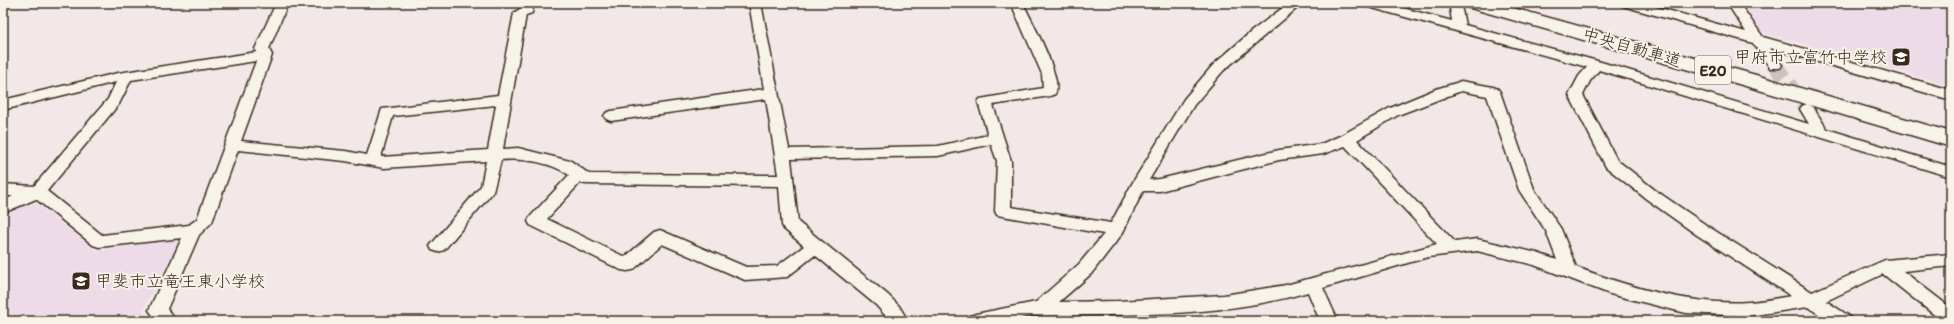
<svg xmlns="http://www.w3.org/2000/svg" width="1954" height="324" viewBox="0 0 1954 324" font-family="Itim,'Klee One',sans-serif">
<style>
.built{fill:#eddbe7}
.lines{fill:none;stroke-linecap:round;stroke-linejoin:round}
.street-tunnel{stroke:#cdc2c0;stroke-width:15;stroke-dasharray:15 8;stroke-linecap:butt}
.street-casing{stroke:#3b2a1e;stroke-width:3}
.highway-casing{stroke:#3b2a1e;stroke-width:3}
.street{fill:#f7f3e8;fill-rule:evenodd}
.highway{fill:#f7f3e8;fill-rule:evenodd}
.labels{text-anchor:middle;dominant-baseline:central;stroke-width:4;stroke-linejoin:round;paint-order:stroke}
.shield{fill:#f7f3e8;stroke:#73665b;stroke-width:1}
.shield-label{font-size:16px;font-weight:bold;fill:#3b2a1e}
.street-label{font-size:17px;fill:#3b2a1e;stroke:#f7f3e8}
.poi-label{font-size:17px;fill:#3b2a1e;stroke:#f7f3e8;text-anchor:end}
</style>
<rect width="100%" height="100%" fill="#f2e8e8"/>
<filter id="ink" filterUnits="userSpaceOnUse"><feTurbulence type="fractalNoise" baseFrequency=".025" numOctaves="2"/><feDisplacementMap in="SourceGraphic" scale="8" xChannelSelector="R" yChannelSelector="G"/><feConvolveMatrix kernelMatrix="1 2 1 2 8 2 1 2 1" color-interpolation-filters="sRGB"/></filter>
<g filter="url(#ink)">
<path class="built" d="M1735,3H1951V85L1754,30Z
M37,204L96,251L182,238L142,311L149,321H3V213L23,205Z"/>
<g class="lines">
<path class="street-tunnel" d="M1775,65L1807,109"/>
<defs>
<path id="street" d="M276,3H288L269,49L272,55L241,141L345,151L367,155L382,109L498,95L514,13L521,8L522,3H534L532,13L526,15L503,149L518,148L566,160L571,161L589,174L778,175L766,99L611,121L606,119L604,116L606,113L611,111L764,89L749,3H761L789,149L938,146L988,135L978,102L980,99L1043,88L1042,74L1011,3H1023C1031,20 1064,80 1055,94L1050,96L993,105L1011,161V207L1111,223L1133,182L1184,99L1213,65L1252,31L1289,3H1303L1223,71L1194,105L1149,180L1160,179L1279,150L1321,144L1342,135L1388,109L1436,89L1456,83L1461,81L1493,87L1498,89L1500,92L1534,189L1561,229L1576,267C1629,287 1692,306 1749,302C1763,301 1777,298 1791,296L1697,235L1645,198L1606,167L1569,95L1579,76L1587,67L1365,6L1364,3H1384L1452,21L1450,8L1451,5H1461L1465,25L1601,62L1809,124L1800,109L1802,106L1807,104L1812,106L1827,129L1951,167V177L1599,70L1590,81L1583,95L1617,160L1655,190L1709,227L1812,292L1885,260L1951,254V266L1903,271L1951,308V321H1942L1883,274L1826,301L1849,316L1852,321H1829L1808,307L1748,316L1686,313L1610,294L1534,265L1477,251L1428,257L1323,288L1338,321H1320L1308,292C1220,318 1125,314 1034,316C1025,316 1016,320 1007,321C994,322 980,321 967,321L970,316L976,314L1036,302L1079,264L1104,234L997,215L995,211L997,161L991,144L938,156L791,159L798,222L888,295L899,306L908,321H890L876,305L815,255L787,277L745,280L662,244L633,270L627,271L621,270L530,225L528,221L530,217L569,175C551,162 523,158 501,160L493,192L444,250L438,252L432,250L430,246L481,186L486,161L384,168L345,161L238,150L212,222L199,235L167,309L176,321H157L149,310L182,238L99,247L93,245L36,199L3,213V201L13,196H3V184L34,186L108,99L116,82L3,110V100L118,73L257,52L255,49ZM256,61L197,219L189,225L102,235L47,191L119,104L131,80ZM1461,91L1487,96L1519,190L1546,231L1557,260L1537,253L1477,239L1455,242L1357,140L1398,115ZM496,105L488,150L381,157L393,116ZM1345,146L1437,244L1286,285L1224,295L1118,301L1059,302L1091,274L1122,234L1143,191H1160L1279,160L1323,154ZM580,183L586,184L779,186L782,225L784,229L804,246L777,266L746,267L660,230L654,232L625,257L547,219Z
M1622,3H1642L1746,32L1727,3H1739L1763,37L1951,90V100L1770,48L1782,65L1780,68H1770L1753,43L1623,6Z"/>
<path id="highway" d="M1465,3H1495L1756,75L1951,132V147L1742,85L1467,7Z"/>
</defs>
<use href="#street" class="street-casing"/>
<use href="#highway" class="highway-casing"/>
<use href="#street" class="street"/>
<use href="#highway" class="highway"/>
</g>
</g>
<defs>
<symbol id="school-square" viewBox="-11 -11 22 22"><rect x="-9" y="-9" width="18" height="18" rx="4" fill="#3b2a1e" stroke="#f7f3e8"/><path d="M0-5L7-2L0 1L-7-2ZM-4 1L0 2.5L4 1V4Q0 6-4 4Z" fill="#fff"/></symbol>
</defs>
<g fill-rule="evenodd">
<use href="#school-square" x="1890" y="46" width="22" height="22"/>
<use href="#school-square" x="70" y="270" width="22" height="22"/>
</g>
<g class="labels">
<rect class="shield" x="1695" y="56" width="36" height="28" rx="3"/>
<g class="shield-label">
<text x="1713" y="70">E20</text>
</g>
<g class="street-label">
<text transform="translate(1632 47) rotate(16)">中央自動車道</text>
</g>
<g class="poi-label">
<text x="1887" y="57">甲府市立富竹中学校</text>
<text x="95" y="281" text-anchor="start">甲斐市立竜王東小学校</text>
</g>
</g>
<rect width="1954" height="324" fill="none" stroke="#f7f3e8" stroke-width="16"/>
<rect x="8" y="8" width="1938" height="308" fill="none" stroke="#3b2a1e" stroke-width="1.5" filter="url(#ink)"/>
</svg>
